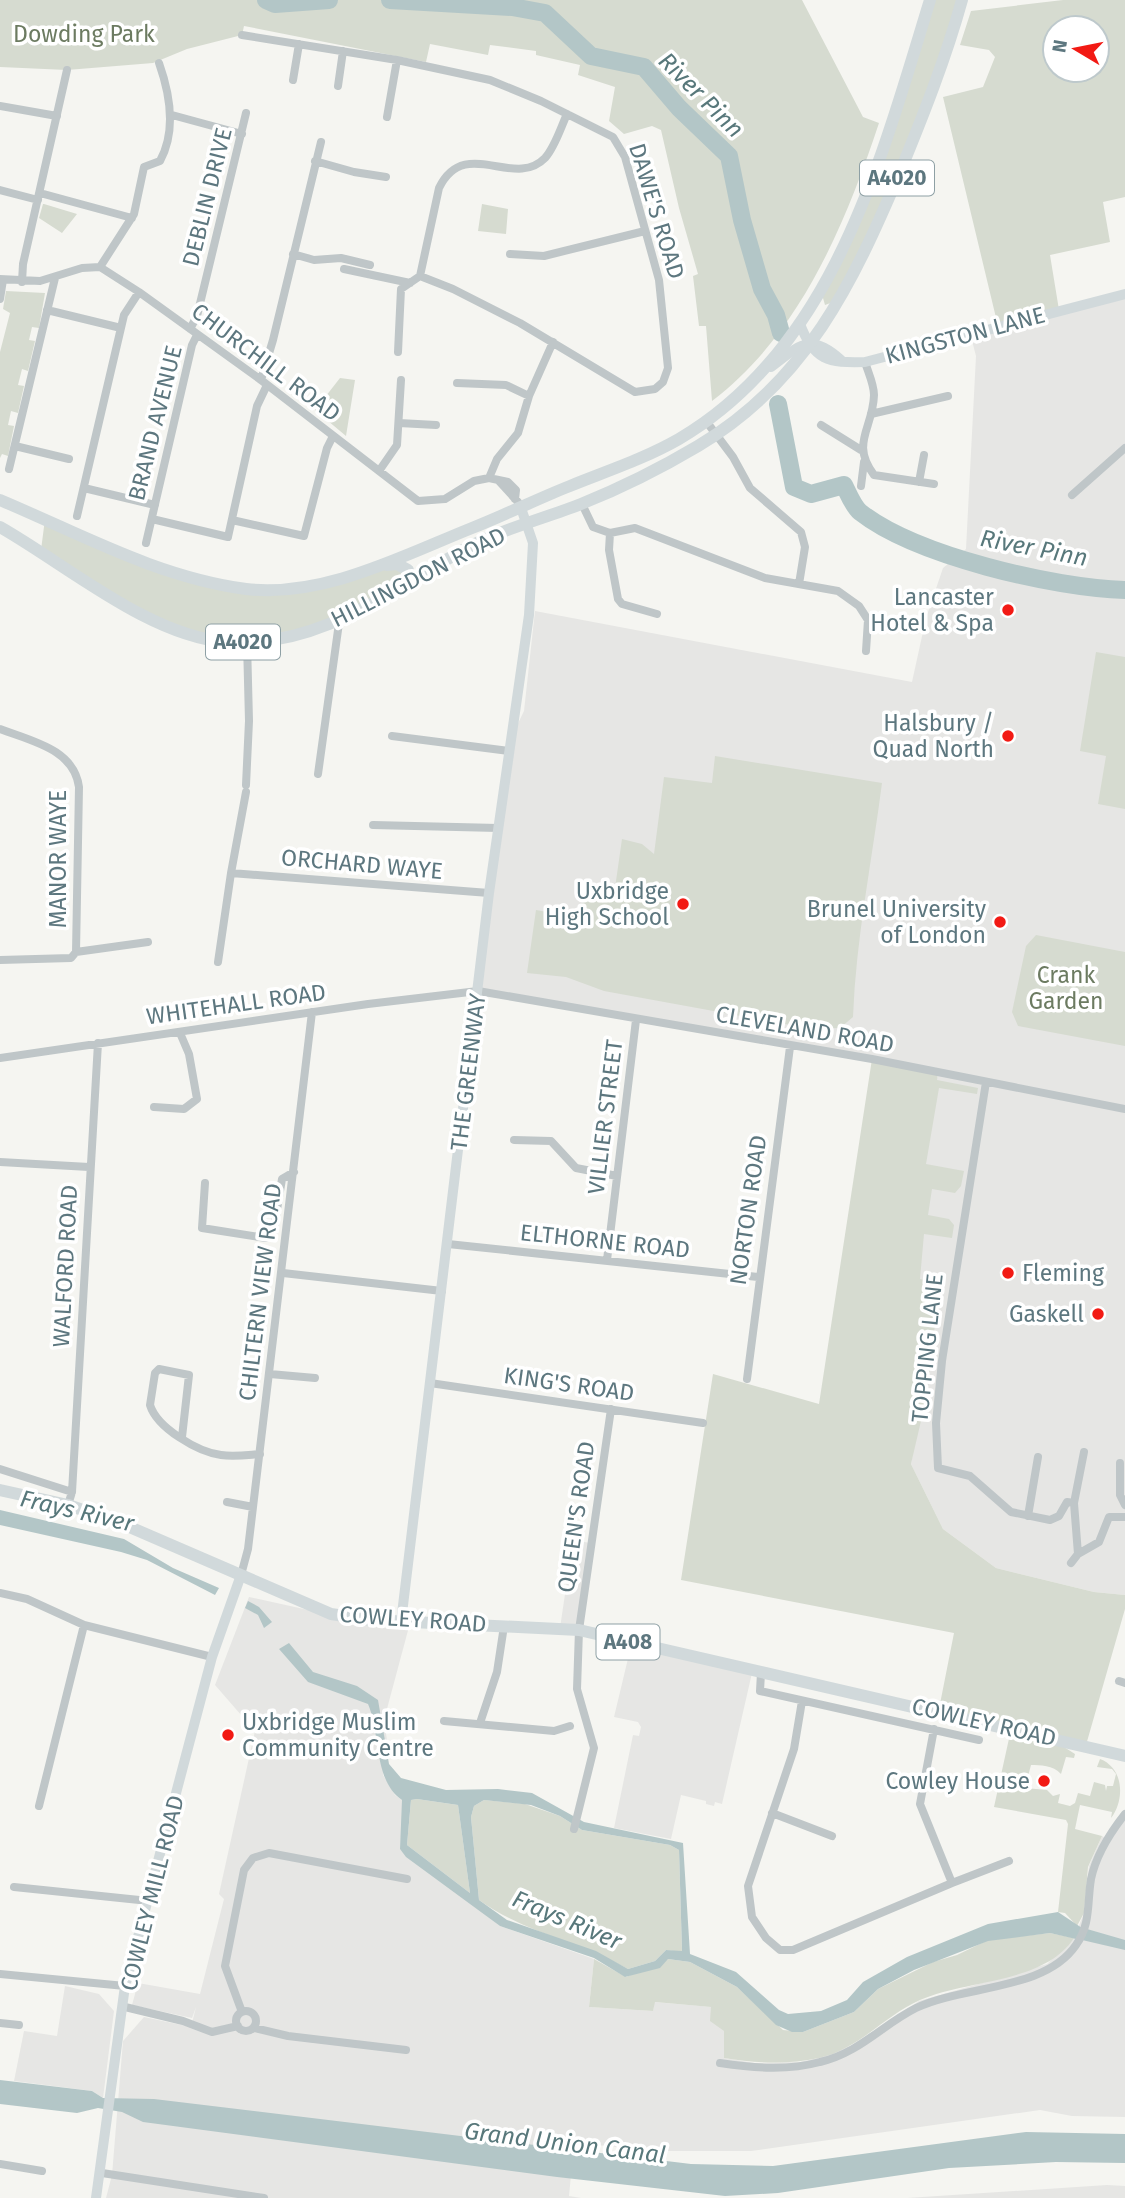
<svg xmlns="http://www.w3.org/2000/svg" width="1125" height="2198" viewBox="0 0 1125 2198" font-family="'Fira Sans',sans-serif">
<style>
.built{fill:#e6e6e4}
.green{fill:#d6dbd0;fill-rule:evenodd}
.water{fill:#b3c6c7;fill-rule:evenodd}
.lines{fill:none;stroke-linecap:round;stroke-linejoin:round}
.river{stroke:#b3c6c7;stroke-width:18}
.street{stroke:#bfc6c8;stroke-width:8}
.secondary{stroke:#d1d9db;stroke-width:10}
.primary{stroke:#d1d9db;stroke-width:12}
.poi-dot{fill:#f21a14;stroke:#fff;stroke-width:2.5}
.labels{text-anchor:middle;dominant-baseline:central;stroke-width:7;stroke-linejoin:round;paint-order:stroke}
.shield{fill:#fff;stroke:#8ea0a5;stroke-width:2}
.shield-label{font-size:21px;font-weight:bold;fill:#5d777f}
.park-label{font-size:23px;fill:#6c7b61;stroke:#fff}
.street-label{font-size:23px;fill:#5d777f;stroke:#fff}
.poi-label{font-size:23px;fill:#5d777f;stroke:#fff;text-anchor:end}
.water-label{font-size:24px;font-style:italic;fill:#58787b;stroke:#fff}
</style>
<rect width="100%" height="100%" fill="#f5f5f1"/>
<path class="built" d="M1125,296V1595L1094,1592L996,1568L943,1529L911,1464L916,1434L911,1244L938,1072L478,991L510,740L524,711L535,611L912,682L926,618L943,568L966,549L976,356L970,333Z
M573,1540L590,1543L577,1629L560,1628Z
M249,1597L331,1615L410,1623L384,1720L388,1747L383,1775L395,1795L402,1800L403,1810L400,1849L500,1926L594,1959L589,2007L653,2011L654,2002L712,2007L724,2031V2058L755,2063L800,2062L822,2057L855,2044L919,2001L1047,1964L1074,1938L1084,1913L1089,1866L1102,1836L1108,1840L1125,1816V2117L1072,2116L1040,2110L751,2151H662L574,2143L569,2196L581,2198H106L112,2175L123,2041L144,2017L191,2027L196,2007L192,2018L132,2005L138,1983L200,1994L224,1899L219,1894L255,1731L215,1685Z
M631,1646L752,1673L722,1804L715,1802L714,1806L706,1804V1801L681,1795L671,1839L614,1828L633,1735L639,1736L641,1727L638,1722L614,1717Z
M65,1986L99,1994L114,2011L103,2098L92,2091L14,2081L24,2031L57,2036Z
M1107,2185L1125,2186V2198H907Z"/>
<path class="green" d="M0,0H802L863,117L879,123C845,225 800,334 712,401L706,326H699L693,276L698,274L679,208L661,130L652,126L624,134L609,121L615,87L578,75L580,65L536,55V51L490,45L488,55L430,44L426,62L244,26L242,35L187,49L153,63L67,70L0,67Z
M930,0H962L914,137L841,299L825,305L821,291L852,229Z
M1063,0H1125V197L1103,202L1110,242L1050,255L1059,310L998,326L943,97L983,87L995,57L989,50L960,45L971,11ZM1055,28H1097V70H1055Z
M43,204H44L77,214L62,233L39,218Z
M482,204L508,209L506,234L478,231Z
M6,291L45,293L39,328L32,327L29,340L35,341L28,371L22,369L18,385L24,386L18,413L11,411L8,425L14,426L8,456L2,454L0,458V352L10,313L3,309Z
M340,378L355,380L346,436L315,410Z
M45,519L185,578L299,589L390,564L410,575L339,623L224,642L142,615L41,550Z
M1096,652L1125,657V809L1098,804L1106,756L1080,751Z
M715,756L882,783C872,861 856,938 853,1017L840,1028L812,1029L604,991L566,977L527,973L536,910L570,916L586,899L613,902L622,839L642,844L654,854L664,777L712,783Z
M1036,935L1125,952V1046L1018,1026L1012,1012L1026,946Z
M872,1059L938,1072L937,1080L978,1088L977,1094L939,1088L926,1164L964,1171L961,1186L955,1193L932,1189L928,1215L949,1219L954,1225L952,1238L924,1234L920,1279L939,1283V1289L927,1395L911,1464L943,1529L996,1568L1094,1592L1125,1595V1609L1086,1745L939,1709L954,1633L681,1580L713,1374L819,1404Z
M1010,1734L1064,1747L1075,1754L1074,1758L1066,1757L1061,1774C1053,1765 1040,1765 1031,1765L1025,1788L1047,1790L1053,1796L1060,1794L1058,1803L1070,1806L1075,1803L1078,1793L1090,1796L1094,1782L1105,1785L1106,1791L1107,1786H1113L1116,1774L1112,1769L1097,1767L1100,1759C1124,1768 1125,1800 1111,1818L1112,1812L1080,1805L1075,1829L1102,1836L1088,1867L1084,1913L1077,1926L1065,1913L1058,1912L1068,1824L1066,1820L994,1807Z
M417,1799L458,1805L470,1893L407,1845L411,1800Z
M484,1800L525,1804L560,1816L582,1830L670,1845L679,1850L682,1952L666,1950L655,1961L628,1969C578,1941 525,1933 479,1900L471,1817L474,1806Z
M1050,1933L1074,1938C1044,1984 967,1979 920,2000C884,2016 859,2049 819,2058C787,2065 755,2063 724,2058V2031L710,2021L711,2007L655,2002L653,2011L589,2007L594,1959L626,1977L668,1959L690,1962L737,1987L783,2030L803,2032L854,2012L878,1989L933,1962L957,1955L988,1940Z"/>
<path class="water" d="M0,1510L124,1539L173,1568L219,1588L215,1595L147,1560L121,1552L0,1525Z
M248,1601L259,1607L272,1622L264,1628L258,1615L245,1608Z
M289,1643L313,1672L357,1686L378,1700L389,1764L401,1778L446,1790L498,1789L532,1793L584,1822L683,1843L690,1954L736,1972L779,2010L788,2014L821,2011L847,2000L863,1982L907,1957L988,1924L1058,1912L1082,1928L1076,1939L1050,1933L988,1941L914,1970L878,1989L854,2012L803,2032H792L776,2025L737,1987L722,1979L690,1962L668,1959L660,1968L625,1977L594,1958L500,1926L406,1857L400,1849L402,1800C373,1780 381,1734 368,1704L308,1682L279,1649ZM417,1799L458,1805L470,1893L407,1845L411,1800ZM484,1800L531,1805L560,1816L582,1830L670,1845L679,1850L682,1951L666,1950L655,1961L628,1969L596,1951L507,1920L479,1900L471,1817L474,1806Z
M1087,1929L1125,1940V1950L1082,1940Z
M0,2080L92,2091L103,2098L154,2099L691,2164L773,2166L1026,2132L1125,2134V2163L1056,2162L949,2168L778,2193L725,2196L557,2177L143,2122L122,2112L98,2108L77,2113L0,2104Z"/>
<g class="lines">
<path class="river" d="M266,0L275,4L329,0
M390,0L512,7L545,13L591,56L644,67L679,108L729,156L742,220L762,289L776,315L781,333
M778,404L794,487L811,494L844,485C848,493 853,506 860,512C916,556 1054,588 1125,590"/>
<path class="street" d="M242,35L397,60L490,80L541,101L613,137L625,157L659,280L668,368L663,382L655,389L635,392L520,323L453,289L420,276
M293,80L299,44
M338,86L343,51
M0,106L57,116
M172,115L242,134
M387,117L397,60
M315,161L354,172L386,177
M0,190L38,200
M40,193L132,218
M293,254L314,260L341,258L370,265
M510,254L544,256L645,231
M100,267L134,214L144,167L160,161C177,130 170,94 159,63
M344,269L410,283
M0,279L40,281L82,268L100,267L139,292L261,380L418,501L445,499L474,481L489,478L508,482L516,490L515,499
M22,282L23,264L67,70
M0,299L3,280
M47,310L121,328
M190,329L197,316L246,113
M398,352L401,289L420,276L439,188C465,135 514,190 545,158C555,147 561,127 567,114
M865,362C868,372 874,384 874,395C873,429 850,443 874,475L934,484
M261,380L273,340L321,142
M457,383L506,385L529,396
M871,414L948,396
M706,421L733,457L750,488L801,532L805,547L799,584
M399,423L436,425
M821,425L861,450
M15,446L69,459
M9,469L55,278
M379,471L397,445L401,380
M489,478L497,459L518,433L529,396L553,342
M499,481L518,502
M919,482L924,455
M861,486L864,462
M84,488L155,505
M1072,495L1125,448
M582,504L593,527L610,533L635,528L765,578L838,591L859,606L868,620L866,651
M77,516L124,315L139,292
M152,519L228,537L257,406L267,385
M232,520L304,536L327,448L333,436
M610,533L609,550L618,599L622,604L657,614
M146,543L192,345L197,335
M0,729C31,741 74,749 79,787L76,952L71,958L0,960
M392,736L509,751
M318,774L339,623
M246,785L249,721L247,642
M373,825L498,828
M231,873L246,792
M76,952L148,942
M218,962L231,873L489,893
M0,1058L368,1004L478,991L872,1059L1125,1109
M986,1082L942,1361L936,1423L938,1468L970,1476L1011,1512L1050,1520L1059,1516L1067,1502L1074,1503L1078,1554L1099,1542L1109,1517H1125
M154,1107L184,1109L197,1099L189,1054L180,1033
M514,1140L551,1141L576,1168L617,1176
M0,1162L89,1167
M205,1183L202,1228L266,1238L273,1234L282,1179L294,1172
M448,1244L758,1277
M607,1260L636,1020
M283,1273L442,1291
M270,1374L315,1378
M747,1379L790,1047
M430,1383L703,1423
M182,1437L189,1375L159,1369L155,1373L150,1405C157,1428 198,1452 221,1455C234,1457 247,1455 260,1454
M1120,1463V1495L1125,1505
M0,1469L72,1492L68,1505
M72,1492L98,1043
M227,1502L253,1507
M1074,1503L1084,1452
M1028,1516L1038,1457
M1071,1563L1078,1554
M241,1575L248,1549L312,1012
M0,1593L27,1599L84,1625L212,1657
M761,1673L760,1691L979,1740
M1119,1681L1125,1683
M802,1701L794,1749L748,1886L752,1917L766,1938L780,1950H793L952,1883L920,1804L934,1729
M444,1721L554,1731L570,1726
M480,1723L497,1672L504,1626
M39,1806L84,1625
M772,1813L832,1836
M574,1829L594,1748L577,1689L579,1630L611,1409
M952,1883L1009,1861
M14,1887L149,1901
M0,1974L125,1986
M125,2007L183,2021L212,2032L238,2026
M236 2021a10 10 0 1 1 20 0a10 10 0 1 1-20 0Z
M242,2012L225,1966L244,1870L253,1858L269,1853L407,1879
M0,2023L19,2025
M254,2028L288,2036L406,2050
M720,2063C753,2068 787,2071 820,2062C859,2053 882,2025 916,2008C964,1985 1045,1991 1076,1945C1091,1924 1087,1903 1091,1879C1096,1855 1110,1833 1125,1814
M0,2164L42,2171
M102,2173L264,2198"/>
<path class="secondary" d="M800,324C814,361 828,363 865,362L1125,294
M771,367C800,345 810,332 841,360
M401,1622L489,893L529,615L533,543L521,508
M96,2198L125,1986L212,1657L241,1575"/>
<path class="primary" d="M0,500C81,534 157,577 246,589C323,598 402,556 472,528C505,515 537,499 570,486C607,471 644,459 679,439C834,348 881,159 930,0
M0,527C67,565 149,636 226,642C318,649 390,591 465,549C502,529 543,519 581,504C621,488 661,468 698,446C806,382 853,283 900,172C923,116 946,58 962,0
M387,565L397,564L408,570L409,581L403,588
M0,1490L68,1505L118,1522L331,1614L371,1620L579,1630L1125,1756"/>
</g>
<g class="poi-dot">
<circle cx="1008" cy="610" r="7"/>
<circle cx="1008" cy="736" r="7"/>
<circle cx="683" cy="904" r="7"/>
<circle cx="1000" cy="922" r="7"/>
<circle cx="1008" cy="1273" r="7"/>
<circle cx="1098" cy="1314" r="7"/>
<circle cx="228" cy="1735" r="7"/>
<circle cx="1044" cy="1781" r="7"/>
</g>
<g class="labels">
<g class="shield">
<rect x="860" y="160.5" width="74" height="35" rx="5"/>
<rect x="206" y="624.5" width="74" height="35" rx="5"/>
<rect x="596.5" y="1624.5" width="63" height="35" rx="5"/>
</g>
<g class="shield-label">
<text x="897" y="178">A4020</text>
<text x="243" y="642">A4020</text>
<text x="628" y="1642">A408</text>
</g>
<g class="park-label">
<text x="84" y="34">Dowding Park</text>
<text x="1066" y="975">Crank<tspan x="1066" dy="26">Garden</tspan></text>
</g>
<g class="street-label">
<text transform="translate(207 197) rotate(-76)">DEBLIN DRIVE</text>
<text transform="translate(657 211) rotate(73)">DAWE'S ROAD</text>
<text transform="translate(965 335) rotate(-15)">KINGSTON LANE</text>
<text transform="translate(266 362) rotate(37)">CHURCHILL ROAD</text>
<text transform="translate(155 423) rotate(-76)">BRAND AVENUE</text>
<text transform="translate(418 577) rotate(-27)">HILLINGDON ROAD</text>
<text transform="translate(58 859) rotate(-90)">MANOR WAYE</text>
<text transform="translate(362 864) rotate(5)">ORCHARD WAYE</text>
<text transform="translate(236 1004) rotate(-8)">WHITEHALL ROAD</text>
<text transform="translate(805 1029) rotate(10)">CLEVELAND ROAD</text>
<text transform="translate(468 1072) rotate(-83)">THE GREENWAY</text>
<text transform="translate(605 1117) rotate(-83)">VILLIER STREET</text>
<text transform="translate(748 1210) rotate(-82)">NORTON ROAD</text>
<text transform="translate(605 1241) rotate(6)">ELTHORNE ROAD</text>
<text transform="translate(65 1266) rotate(-87)">WALFORD ROAD</text>
<text transform="translate(260 1292) rotate(-83)">CHILTERN VIEW ROAD</text>
<text transform="translate(927 1348) rotate(-84)">TOPPING LANE</text>
<text transform="translate(569 1384) rotate(8)">KING'S ROAD</text>
<text transform="translate(576 1517) rotate(-82)">QUEEN'S ROAD</text>
<text transform="translate(413 1619) rotate(4)">COWLEY ROAD</text>
<text transform="translate(984 1722) rotate(13)">COWLEY ROAD</text>
<text transform="translate(152 1893) rotate(-76)">COWLEY MILL ROAD</text>
</g>
<g class="poi-label">
<text x="994" y="597">Lancaster<tspan x="994" dy="26">Hotel &amp; Spa</tspan></text>
<text x="994" y="723">Halsbury /<tspan x="994" dy="26">Quad North</tspan></text>
<text x="669" y="891">Uxbridge<tspan x="669" dy="26">High School</tspan></text>
<text x="986" y="909">Brunel University<tspan x="986" dy="26">of London</tspan></text>
<text x="1022" y="1273" text-anchor="start">Fleming</text>
<text x="1084" y="1314">Gaskell</text>
<text x="242" y="1722" text-anchor="start">Uxbridge Muslim<tspan x="242" dy="26">Community Centre</tspan></text>
<text x="1030" y="1781">Cowley House</text>
</g>
<g class="water-label">
<text transform="translate(701 95) rotate(45)">River Pinn</text>
<text transform="translate(1034 548) rotate(11)">River Pinn</text>
<text transform="translate(77 1511) rotate(13)">Frays River</text>
<text transform="translate(567 1920) rotate(23)">Frays River</text>
<text transform="translate(565 2143) rotate(7)">Grand Union Canal</text>
</g>
</g>
<g transform="translate(1076 49) rotate(280)"><circle r="33" fill="#ffffff" stroke="#bec9cc" stroke-width="2"/>
<path d="M0-5L12 26L0 18L-12 26Z" fill="#f21a14"/>
<text y="-10" font-size="19" font-weight="bold" text-anchor="middle" fill="#5d777f">N</text>
</g>
</svg>
